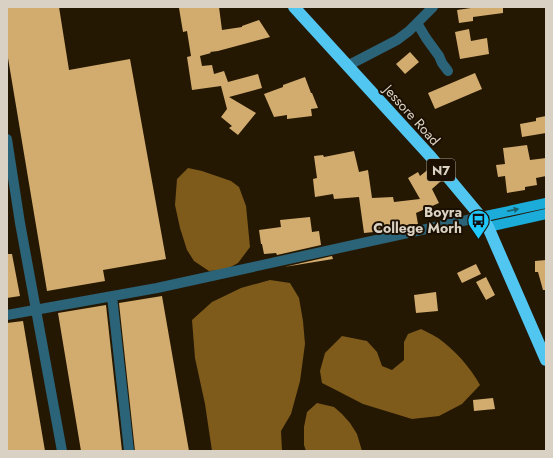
<svg xmlns="http://www.w3.org/2000/svg" width="553" height="458" viewBox="0 0 553 458" font-family="Jost,sans-serif">
<style>
.water{fill:#7e5b1b}
.building{fill:#d2ac6f}
.lines{fill:none;stroke-linecap:round;stroke-linejoin:round}
.minor{stroke:#2b6378;stroke-width:10}
.major{stroke:#1bacd9;stroke-width:10}
.highway{stroke:#51c6f1;stroke-width:12}
.oneway{fill:#1b5e6c}
.labels{text-anchor:middle;dominant-baseline:central;stroke-width:4;stroke-linejoin:round;paint-order:stroke}
.shield{fill:#1b0f00;stroke:#a09789;stroke-width:1}
.shield-label{font-size:13px;font-weight:bold;fill:#d9d1c4}
.street-label{font-size:14px;fill:#d9d1c4;stroke:#1b0f00}
.poi-label{font-size:14px;font-weight:bold;fill:#d9d1c4;stroke:#1b0f00;text-anchor:end}
</style>
<rect width="100%" height="100%" fill="#251803"/>
<path class="water" d="M188,168L202,171L231,181L239,187L246,206L250,247L238,263L225,270L209,271L194,261L187,250L180,228L175,205L177,179Z
M270,280L290,283L299,298L303,321L305,344L300,381L291,414L281,431L282,451H212L205,404L195,358L192,320L212,302L241,288Z
M421,329C427,332 433,335 438,338C455,350 470,367 480,385L462,404L439,416L412,419L363,404L332,388L322,383L320,371L325,353L342,336L367,341L377,352L382,366L392,370L404,360V342L408,334Z
M317,403L334,407L342,414L350,423L357,434L362,451H306L304,445V427L307,412Z"/>
<path class="building" d="M7,7H59L69,70L130,59L166,259L103,270L105,281L47,291L7,52Z
M185,7H219L222,30L242,27V26L259,20L270,37L218,51L210,52L211,53L200,56L202,66L212,65L214,74L224,71L228,82L258,74L262,88L229,97L256,113L238,135L229,128L232,126L221,117L227,109L221,86L192,90L187,57L191,56L187,31L183,32L179,8Z
M478,7H503V13L473,17V21L459,23L457,10Z
M469,29L471,41L487,38L489,54L460,59L455,32Z
M410,52L419,62L405,74L396,64Z
M475,73L482,89L435,109L428,93Z
M305,77L311,93H312L318,108L311,109L312,116L287,119V115L274,117L264,94L283,87V85Z
M546,116V133L522,137L520,124L536,121V118Z
M527,145L530,160L546,158V176L536,178L537,185L525,187V190L507,193L505,176L498,177L496,165L505,164L503,148Z
M354,151L359,172L368,170L372,198L393,197L394,202L420,199L408,178L418,172L420,176L430,168L441,181L432,189L439,203L416,213L418,224L383,228L384,231L364,233L359,197L334,199L333,194L315,197L313,179L317,178L314,156L323,155L324,157Z
M310,217L312,232L319,231L321,245L277,255L276,253L264,254L262,244H261L259,230L281,227L280,220Z
M7,254H12L20,296L7,298Z
M332,256L333,259L284,267Z
M546,260V290H543L538,272H535V261Z
M476,264L481,274L462,283L457,273Z
M486,277L495,295L486,300L476,282Z
M436,292L438,311L416,313L414,295Z
M162,296L189,451H135L119,303Z
M106,305L122,451H81L58,313Z
M23,321L45,451H7V323Z
M493,398L495,409L474,411L473,400Z"/>
<g class="lines">
<path class="minor" d="M417,23L426,38L439,56L442,63L448,71
M347,66L397,40L409,31L433,7
M7,139L20,223L62,451
M112,296L129,451
M7,315L157,288L481,217"/>
<path class="major" d="M481,217L546,203
M488,227L546,214"/>
<path class="highway" d="M294,7L431,157L481,217L488,227L546,360"/>
</g>
<defs><path id="oneway-solid" d="M-6-.8H1V-3.2L6.5 0L1 3.2V.8H-6Z"/></defs>
<use class="oneway" href="#oneway-solid" transform="translate(513 210) rotate(-12)"/>
<defs>
<symbol id="bus-pin" viewBox="-11 -11 22 30"><path d="M0 17L-7.5 6A9.5 9.5 0 1 1 7.5 6Z" fill="#20c9fd" stroke="#1b0f00"/><path d="M-5-6H5V4H4V6H2V4H-2V6H-4V4H-5ZM-3.5-4V0h7V-4ZM-3.5 1.2v1.5H-2V1.2ZM2 1.2v1.5H3.5V1.2Z" fill="#111"/></symbol>
</defs>
<g fill-rule="evenodd">
<use href="#bus-pin" x="466" y="208" width="25" height="34"/>
</g>
<g class="labels">
<rect class="shield" x="427" y="159" width="28" height="22" rx="3"/>
<g class="shield-label">
<text x="441" y="170">N7</text>
</g>
<g class="street-label">
<text transform="translate(412 115) rotate(48)">Jessore Road</text>
</g>
<g class="poi-label">
<text x="462" y="212">Boyra<tspan x="462" dy="16">College Morh</tspan></text>
</g>
</g>
<rect width="553" height="458" fill="none" stroke="#d9d1c4" stroke-width="16"/>
</svg>
